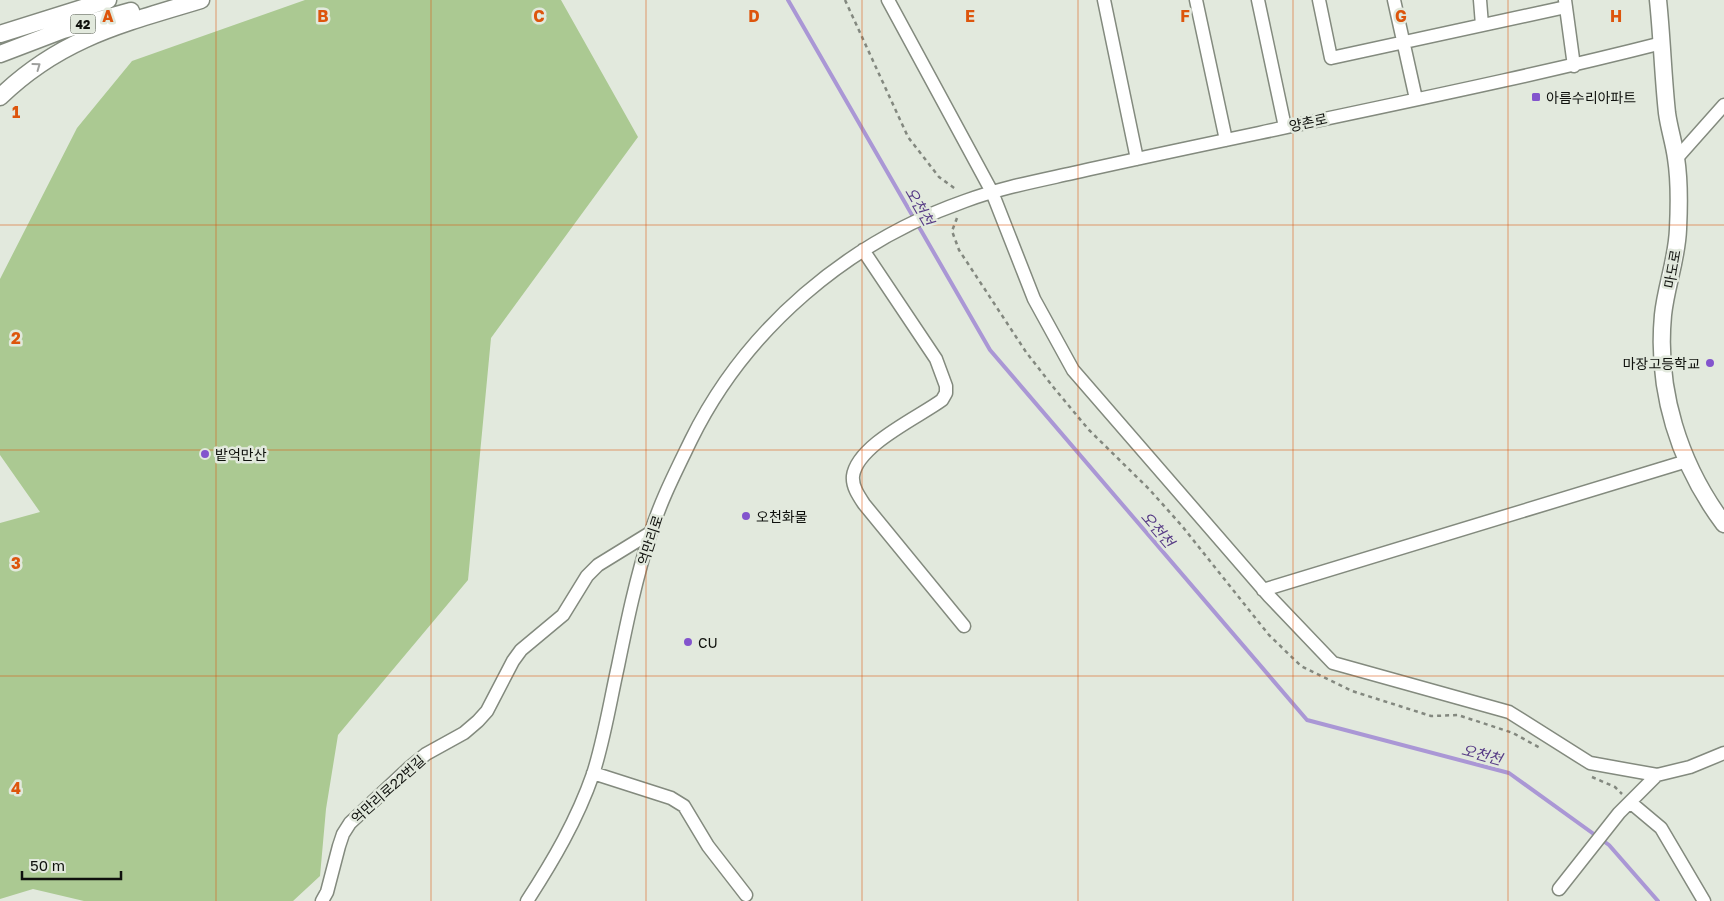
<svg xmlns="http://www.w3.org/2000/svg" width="1724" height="901" viewBox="0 0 1724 901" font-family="'Golos Text','Noto Sans KR',sans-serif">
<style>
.green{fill:#abc992}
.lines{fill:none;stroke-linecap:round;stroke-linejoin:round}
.stream{stroke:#aa97d5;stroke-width:4}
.minor-casing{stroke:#838a7e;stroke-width:15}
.major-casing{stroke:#838a7e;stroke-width:19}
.path{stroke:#83887f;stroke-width:2.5;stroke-dasharray:4 4;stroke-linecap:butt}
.minor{stroke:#fff;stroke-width:12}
.major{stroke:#fff;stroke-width:16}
.oneway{stroke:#9fa09e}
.grid{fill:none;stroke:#dd550c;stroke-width:1;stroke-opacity:0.55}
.poi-dot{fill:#8354cd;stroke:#e2e9dd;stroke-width:2}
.labels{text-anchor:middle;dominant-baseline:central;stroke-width:5;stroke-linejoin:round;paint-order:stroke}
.shield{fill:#e2e9dd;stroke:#4e524b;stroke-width:1}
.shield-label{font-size:12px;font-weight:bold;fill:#0f110d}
.poi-label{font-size:14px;fill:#0f110d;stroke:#e2e9dd;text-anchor:start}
.street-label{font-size:14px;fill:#0f110d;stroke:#e2e9dd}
.water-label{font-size:15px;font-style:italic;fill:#563a85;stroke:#e2e9dd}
.grid-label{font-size:16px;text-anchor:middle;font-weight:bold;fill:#dd550c;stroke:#e2e9dd;stroke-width:5;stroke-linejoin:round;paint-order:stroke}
</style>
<rect width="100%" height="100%" fill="#e2e9dd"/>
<path class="green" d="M305,0H561L638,137L491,338L468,580L338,735L326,809L320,876L293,901H84L33,889L0,899V523L40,512L0,455V279L77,128L132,61Z"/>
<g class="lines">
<path class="stream" d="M788,0L990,350L1307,720L1509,773L1609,845L1658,901"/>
<defs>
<path id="minor" d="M888,0L992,192L1034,299L1073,370L1269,596L1333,663L1509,712L1590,763L1657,775L1690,767L1724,753
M1104,0L1137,159
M1196,0L1226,140
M1258,0L1285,127
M1319,0L1331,58L1566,7
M1394,0L1416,99
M1480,0L1482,25
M1565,0L1574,66
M1676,159L1724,105
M863,250L936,359L946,386V393L942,400C919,417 857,445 853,476C852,486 858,495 864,504L964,626
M1263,590L1687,461
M593,773L671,798L684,806L708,846L746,895
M1630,802L1661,828L1704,901
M1559,889L1619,813L1657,775
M322,901L327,892L339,846L343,834L350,823L410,767L426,754L464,733L478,721L487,711L513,661L521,650L563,615L587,576L598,565L650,533
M527,901C553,861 577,820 593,774C604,740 610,702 618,666C627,622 636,578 650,535C660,502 676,471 691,440C746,328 848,242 965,201C1000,188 1037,181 1073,173C1135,159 1197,146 1259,133C1394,104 1529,77 1662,43"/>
<path id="major" d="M1658,0C1662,38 1663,76 1667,113C1669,128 1674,143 1676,158C1679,177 1679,209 1678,229C1677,259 1666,286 1663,315C1656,390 1679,464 1724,524
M0,34L108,0
M0,54L63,30L131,11
M0,97C61,38 122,24 201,0"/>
</defs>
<use href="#minor" class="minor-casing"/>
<use href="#major" class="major-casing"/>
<path class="path" d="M845,0L908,137L939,177L957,190
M957,218L952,231L959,250L1026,352L1054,388L1089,430L1149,489L1182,526L1269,635L1301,666L1352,691L1431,716L1458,715L1513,733L1542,749
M1592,777L1615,787L1622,794"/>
<use href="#minor" class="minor"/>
<use href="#major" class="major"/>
</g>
<defs><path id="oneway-chevron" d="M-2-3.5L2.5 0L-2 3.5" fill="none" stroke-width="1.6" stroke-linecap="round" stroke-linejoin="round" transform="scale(1.25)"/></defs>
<use class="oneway" href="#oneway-chevron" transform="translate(37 66) rotate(-36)"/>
<path class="grid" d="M216,0V901M431,0V901M646,0V901M862,0V901M1078,0V901M1293,0V901M1508,0V901M0,225H1724M0,450H1724M0,676H1724"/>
<g class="poi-dot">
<rect x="1531" y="92" width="10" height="10" rx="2.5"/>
<circle cx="1710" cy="363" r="5"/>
<circle cx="205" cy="454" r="5"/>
<circle cx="746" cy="516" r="5"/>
<circle cx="688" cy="642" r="5"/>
</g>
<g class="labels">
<rect class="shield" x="70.5" y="14.5" width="25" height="19" rx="4"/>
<g class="shield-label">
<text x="83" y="24">42</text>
</g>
<g class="poi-label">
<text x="1546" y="97">아름수리아파트</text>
<text x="1700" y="363" text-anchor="end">마장고등학교</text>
<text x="215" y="454">밭억만산</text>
<text x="756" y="516">오천화물</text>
<text x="698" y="642">CU</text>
</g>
<g class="street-label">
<text transform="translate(1308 122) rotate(-12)">양촌로</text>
<text transform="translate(1672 269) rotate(-80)">마도로</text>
<text transform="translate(650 540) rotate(-72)">억만리로</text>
<text transform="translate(388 789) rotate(-42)">억만리로22번길</text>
</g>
<g class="water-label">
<text transform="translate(920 206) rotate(60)">오천천</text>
<text transform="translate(1158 529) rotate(49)">오천천</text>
<text transform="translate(1482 754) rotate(15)">오천천</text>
</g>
</g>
<g class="grid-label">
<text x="108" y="22">A</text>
<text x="323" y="22">B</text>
<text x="539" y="22">C</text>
<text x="754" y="22">D</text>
<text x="970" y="22">E</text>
<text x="1185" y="22">F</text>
<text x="1401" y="22">G</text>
<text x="1616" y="22">H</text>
<text x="16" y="118">1</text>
<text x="16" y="344">2</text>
<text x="16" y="569">3</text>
<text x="16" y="794">4</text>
</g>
<path d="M22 871v8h99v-8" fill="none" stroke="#0f110d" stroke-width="2.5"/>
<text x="30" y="871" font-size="15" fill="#0f110d" stroke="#e2e9dd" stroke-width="4" paint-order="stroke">50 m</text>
</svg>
